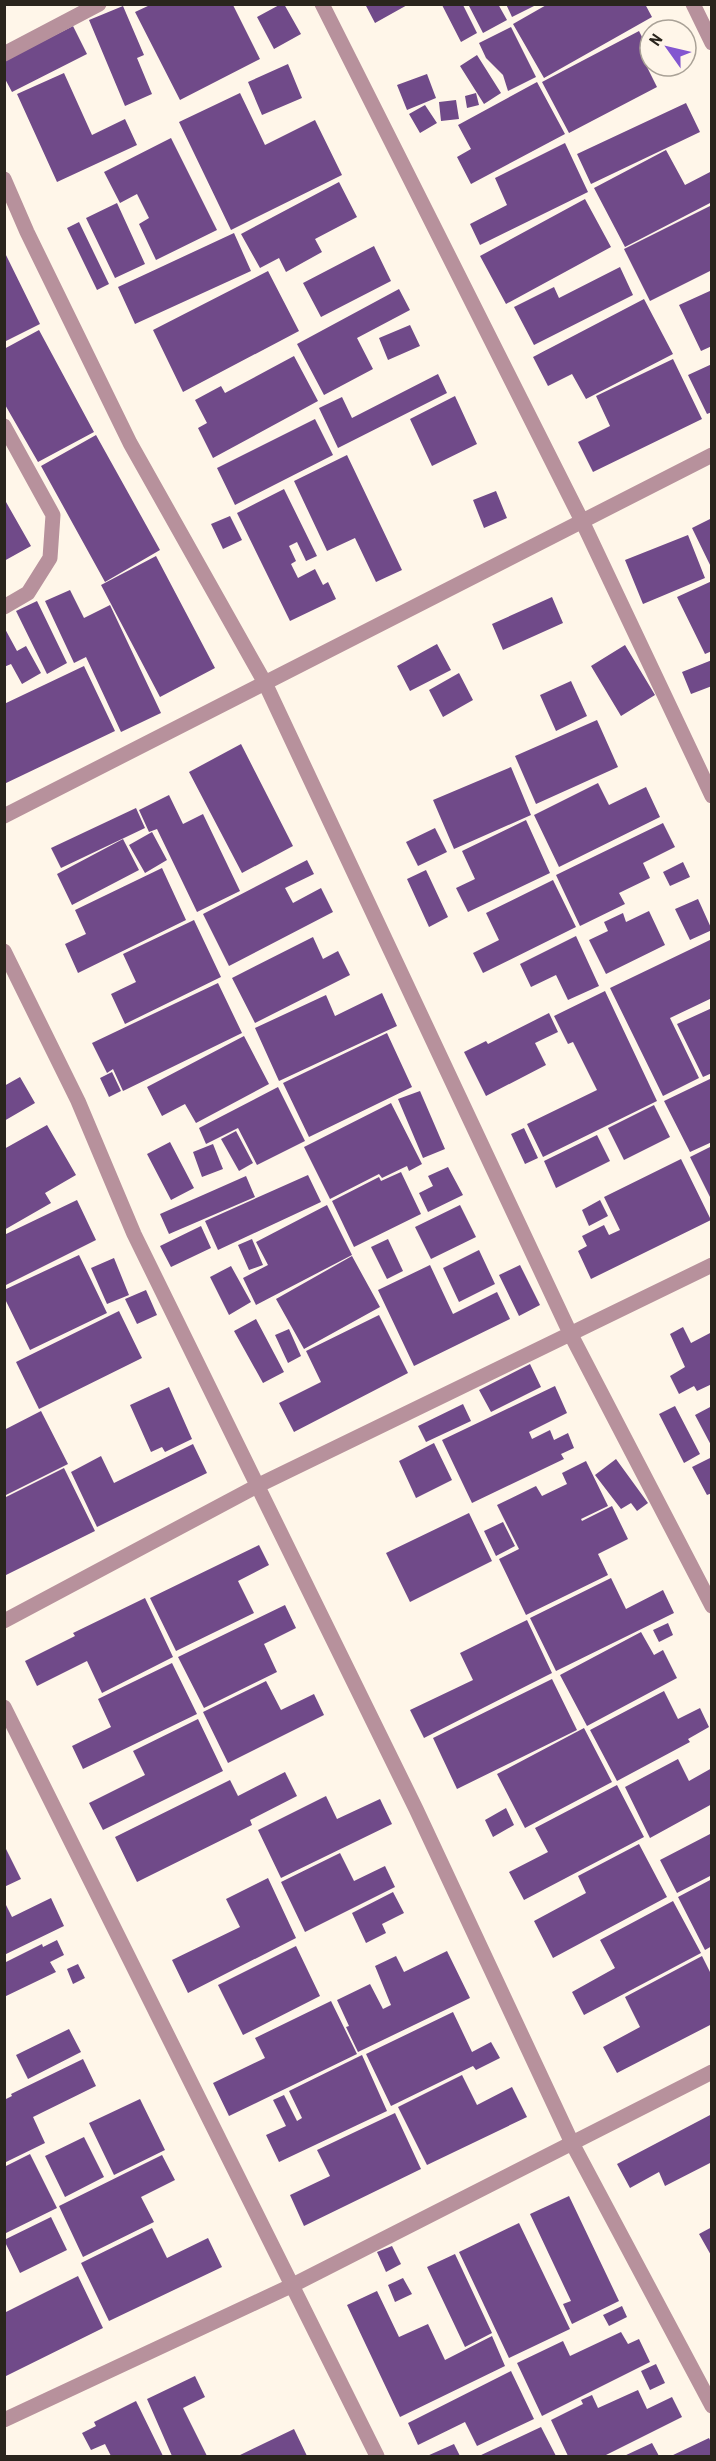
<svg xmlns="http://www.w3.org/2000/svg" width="716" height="2461" viewBox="0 0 716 2461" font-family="'Roboto Condensed',sans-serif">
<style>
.building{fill:#704a89}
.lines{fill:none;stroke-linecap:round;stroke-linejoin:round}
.minor{stroke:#b7919c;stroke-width:15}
</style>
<rect width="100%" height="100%" fill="#fff6e9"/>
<path class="building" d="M281,4H284L301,34L274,49L257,17Z
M365,4H409L375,23Z
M468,4H498L507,20L483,33Z
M506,4H538L512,17Z
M548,4H645L652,17L544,78L513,24Z
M150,5H233L260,59L180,100L135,12Z
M442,5H463L477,33L461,42Z
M123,6L144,55L137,58L152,94L125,106L89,20Z
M73,26L87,54L12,92L4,77V61Z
M511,27L536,77L508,91L503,75L486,58L479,43Z
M639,31L650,53V60L645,63L657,87L569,133L542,82Z
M477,55L501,93L484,104L460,66Z
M288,64L302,98L262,115L248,82Z
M64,73L92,135L125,119L137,145L57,182L17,94Z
M427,74L436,98L407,110L397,85Z
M537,82L565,134L471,184L457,157L471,149L458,125Z
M240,93L265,145L315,120L342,175L231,230L179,122Z
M476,93L479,105L467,108L465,96Z
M456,100L459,119L441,121L439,102Z
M686,103L700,132L591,184L577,154Z
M425,105L437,123L420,133L409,114Z
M171,138L217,230L156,260L139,224L149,218L137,194L120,203L104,172Z
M565,143L588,192L480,245L470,224L507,205L495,178Z
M666,150L685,185L712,171V202L625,247L594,188Z
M339,182L357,217L315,239L322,252L286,272L279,258L260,268L241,234Z
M585,199L611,247L506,304L480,256Z
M117,203L145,264L115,278L86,218Z
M712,205V270L650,301L624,249Z
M79,222L109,284L97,290L67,228Z
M234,233L251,271L135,324L118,287Z
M374,246L391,281L321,317L303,283Z
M4,251L40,324L4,342Z
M620,267L633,295L534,345L514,307L554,287L559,298Z
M268,271L299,331L183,392L153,330Z
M399,289L410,310L357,338L373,369L324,395L297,344Z
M712,290V346L701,351L679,305Z
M644,299L673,354L586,399L572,374L548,386L533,357Z
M410,325L420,346L388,360L379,338Z
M39,330L94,432L38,462L4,403V349Z
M294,356L318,401L213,458L198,428L207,423L195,400L221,386L225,393Z
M673,359L702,419L593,472L578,442L610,426L596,396Z
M712,364V412L707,414L688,375Z
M438,374L447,393L338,448L319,408L342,397L352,418Z
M455,396L477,444L432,466L410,419Z
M315,419L333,455L235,505L217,468Z
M96,435L160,550L105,582L41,466Z
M347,455L402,570L376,582L355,538L327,551L294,481Z
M284,489L317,556L306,561L297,542L289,546L296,561L291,564L298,578L315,569L323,585L328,582L336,599L290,621L237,513Z
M496,491L507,518L484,528L473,500Z
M4,502H6L31,546L4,561Z
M230,516L242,540L223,549L211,524Z
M712,518V569L692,528Z
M688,535L705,578L643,604L625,560Z
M156,556L215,668L160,697L101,585Z
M712,581V651L705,654L677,597Z
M70,590L84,618L110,605L161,713L121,732L86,657L74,663L45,601Z
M552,597L563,623L503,650L492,624Z
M37,601L67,663L47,674L16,611Z
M4,627L17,651L26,646L41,673L22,684L11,664L4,667Z
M437,644L451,670L410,691L397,666Z
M625,645L655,695L621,716L591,666Z
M712,660V686L691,694L682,672Z
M84,666L115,731L4,784V704Z
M459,673L473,700L443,717L429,690Z
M571,681L587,716L556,731L540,695Z
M597,720L618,767L536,804L515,756Z
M241,744L293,846L242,873L189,772Z
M511,767L531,815L454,849L433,800Z
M598,783L609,805L646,787L660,817L559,867L534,815Z
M169,795L183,824L203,814L240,891L197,912L157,829L149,832L139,810Z
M136,808L145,828L61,868L51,848Z
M526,820L550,873L468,912L456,888L475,879L462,851Z
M663,823L675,847L643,863L650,878L619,893L625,904L580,926L556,875Z
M435,828L447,852L418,866L406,842Z
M152,832L167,860L145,873L129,845Z
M123,839L139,870L72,905L57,874Z
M307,860L314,874L285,888L293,903L321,888L333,912L229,966L203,914Z
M683,862L690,877L670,886L663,872Z
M162,868L186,920L78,973L65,944L86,934L75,910Z
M426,870L448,917L429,927L407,879Z
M553,880L576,927L483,973L473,953L499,940L486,913Z
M698,899L712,930L690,940L675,909Z
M649,911L665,945L606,974L589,940L608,931L604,922L623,913L626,922Z
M194,920L221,977L125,1024L111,994L136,982L123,954Z
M576,936L599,986L568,1000L556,975L531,987L520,964Z
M313,937L323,959L338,951L350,975L255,1023L232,978Z
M712,939V998L670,1018L699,1078L663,1096L610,988Z
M218,983L242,1033L123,1091L113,1069L107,1073L92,1043Z
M605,991L657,1101L543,1157L527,1124L597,1090L573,1042L568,1044L554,1016Z
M382,993L397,1026L279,1081L255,1028L326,995L335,1016Z
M712,1008V1073L703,1077L677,1024Z
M549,1013L558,1032L535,1043L546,1065L486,1096L464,1052L486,1041L488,1044Z
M387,1033L412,1087L309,1137L283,1083Z
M244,1036L269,1084L196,1123L185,1104L162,1116L147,1087Z
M112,1072L121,1091L109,1097L100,1078Z
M20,1077L35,1103L4,1121V1086Z
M712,1078V1142L690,1152L664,1101Z
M278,1087L305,1141L257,1165L238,1128L206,1144L199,1128Z
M420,1091L445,1149L423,1158L398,1099Z
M391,1103L422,1164L409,1171L407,1166L382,1178L379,1174L330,1199L304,1147Z
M654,1105L670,1137L624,1160L608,1128Z
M47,1125L76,1175L45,1193L51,1203L4,1230V1149Z
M524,1128L538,1158L525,1164L511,1134Z
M236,1131L253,1163L239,1171L221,1139Z
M597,1135L610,1161L556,1188L544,1161Z
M170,1142L194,1188L171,1200L147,1154Z
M213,1144L223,1169L202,1177L193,1152Z
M712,1146V1201L690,1157Z
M681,1159L711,1220L591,1279L578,1251L587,1246L582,1236L604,1225L609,1235L620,1230L604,1197Z
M448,1167L463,1195L428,1212L419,1193L433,1186L428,1176Z
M401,1172L421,1214L354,1247L332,1201L379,1177L381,1181Z
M308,1175L321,1202L218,1250L205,1221Z
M246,1176L255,1197L169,1234L160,1214Z
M77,1200L96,1240L4,1286V1235Z
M600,1200L608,1216L589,1226L582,1210Z
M327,1205L352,1255L256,1305L243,1278L268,1265L256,1242Z
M460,1205L476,1237L431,1259L415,1227Z
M201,1226L211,1248L171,1267L160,1246Z
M252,1239L263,1265L249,1270L238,1245Z
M388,1239L403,1271L387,1279L371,1247Z
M479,1250L495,1284L459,1302L443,1268Z
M79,1255L107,1313L30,1350L4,1297V1290Z
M352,1256L380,1307L304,1349L276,1299Z
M114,1258L129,1295L107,1304L91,1268Z
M430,1265L453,1314L497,1292L510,1319L414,1366L378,1290Z
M520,1265L540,1305L519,1316L499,1275Z
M231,1266L251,1302L229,1315L210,1277Z
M146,1290L157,1315L137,1324L125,1299Z
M119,1311L142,1358L39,1409L16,1362Z
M379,1315L408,1373L294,1432L279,1403L321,1382L306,1351Z
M256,1319L284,1372L263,1383L234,1331Z
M683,1327L691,1343L712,1332V1384L697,1391L694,1386L679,1394L670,1376L685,1367L670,1334Z
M289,1329L301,1356L288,1363L275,1335Z
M530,1364L541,1387L491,1412L479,1390Z
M555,1386L567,1413L529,1432L532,1439L550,1430L554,1440L568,1433L574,1448L561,1454L564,1459L472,1503L442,1440Z
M169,1387L192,1439L165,1452L162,1447L151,1452L130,1405Z
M463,1404L471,1421L426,1442L418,1426Z
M675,1406L700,1454L684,1463L659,1414Z
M712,1406V1447L695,1415Z
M41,1411L68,1464L4,1496V1430Z
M434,1443L452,1480L416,1498L399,1461Z
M193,1444L207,1473L97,1527L71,1472L101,1456L114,1483Z
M712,1457V1493L707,1495L692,1467Z
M616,1459L648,1503L637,1511L631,1503L621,1509L595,1475Z
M586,1461L608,1506L581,1519L582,1521L612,1506L628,1539L598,1554L608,1575L526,1615L499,1559L519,1549L497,1505L536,1486L542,1496L567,1484L562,1473Z
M64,1468L95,1531L4,1576V1498Z
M469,1513L492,1561L410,1602L386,1553Z
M503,1522L515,1546L496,1556L484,1531Z
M259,1545L269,1565L238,1581L254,1613L176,1651L150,1598Z
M611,1578L626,1609L663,1590L674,1613L556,1671L530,1618Z
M145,1598L173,1657L102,1693L87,1661L37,1686L25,1661L75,1636L73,1633Z
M285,1605L296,1628L264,1644L277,1672L204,1708L178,1657Z
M527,1620L552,1673L424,1738L410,1710L473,1680L460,1653Z
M668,1623L673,1635L659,1642L653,1630Z
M641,1632L654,1655L663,1650L677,1678L587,1726L560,1675Z
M172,1663L197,1714L83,1769L72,1746L111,1727L98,1699Z
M552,1679L577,1730L457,1789L433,1738Z
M266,1681L281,1710L314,1694L324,1715L228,1763L203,1712Z
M664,1691L678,1719L700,1708L709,1727L688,1739L690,1742L617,1781L590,1730Z
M198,1719L223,1771L103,1830L89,1803L145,1775L133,1751Z
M584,1728L612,1782L525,1828L497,1774Z
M678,1759L689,1781L712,1768V1804L650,1838L625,1787Z
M285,1772L297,1796L250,1820L252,1825L137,1882L115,1837L230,1780L238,1796Z
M617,1785L644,1837L524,1900L509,1872L548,1852L535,1828Z
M326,1796L337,1819L380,1799L392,1824L281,1878L258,1830Z
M506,1808L514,1825L493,1837L485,1820Z
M712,1833V1875L677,1893L660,1860Z
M639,1844L667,1897L553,1958L534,1921L586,1893L578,1876Z
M6,1849L21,1879L4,1887V1850Z
M340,1853L354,1881L385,1866L395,1887L305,1932L281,1882Z
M268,1878L296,1938L188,1993L172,1960L240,1927L226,1899Z
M712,1879V1946L705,1950L678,1897Z
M393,1892L404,1913L382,1924L386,1933L366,1943L352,1913Z
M51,1898L64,1926L4,1955V1901L12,1917Z
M673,1901L701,1953L584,2015L572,1992L615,1968L600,1940Z
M57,1940L64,1955L50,1962L56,1972L4,1997V1963L42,1944L43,1947Z
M296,1946L320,1996L243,2035L218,1985Z
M447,1951L470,1998L358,2052L346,2027L349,2026L337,2000L370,1984L383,2009L391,2005L375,1966L396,1956L404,1972Z
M702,1956L712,1976V2024L617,2073L603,2047L640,2027L625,1997Z
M78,1964L85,1978L73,1984L67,1969Z
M331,2001L357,2054L229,2116L213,2083L265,2058L255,2038Z
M453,2012L472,2052L491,2042L500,2058L476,2070L473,2066L391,2106L366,2054Z
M69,2029L81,2052L28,2079L16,2055Z
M362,2055L387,2111L279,2162L266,2135L286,2126L273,2100L284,2095L297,2121L302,2118L289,2091Z
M83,2059L96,2086L33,2117L45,2143L4,2163V2100L12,2096L11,2094Z
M462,2075L477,2105L512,2087L527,2117L427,2165L398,2107Z
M140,2099L165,2150L114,2175L89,2123Z
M395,2113L421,2169L304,2226L290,2195L330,2176L317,2150Z
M712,2114V2162L665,2186L659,2172L630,2188L617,2164Z
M84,2137L104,2177L65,2197L45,2156Z
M30,2154L57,2208L4,2234V2167Z
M162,2155L175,2180L141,2197L154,2222L83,2257L59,2206Z
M569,2196L619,2301L572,2324L563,2304L571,2301L530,2214Z
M51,2217L67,2250L20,2273L4,2240Z
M519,2223L570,2329L509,2358L459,2252Z
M712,2227V2257L699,2234Z
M152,2228L167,2258L208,2238L222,2267L109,2321L81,2263Z
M392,2246L401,2264L386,2272L377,2252Z
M455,2254L492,2333L465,2347L427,2267Z
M78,2276L103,2328L4,2377V2313Z
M403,2278L412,2294L395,2302L388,2285Z
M377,2291L399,2337L428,2324L445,2360L492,2336L505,2366L400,2417L347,2305Z
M622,2306L627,2317L609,2326L603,2315Z
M621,2332L628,2344L639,2339L650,2362L542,2416L517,2363L563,2341L570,2356Z
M656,2364L665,2383L650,2390L641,2371Z
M511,2371L534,2419L477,2446L465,2422L418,2445L408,2423Z
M195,2376L205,2397L183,2408L207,2456H172L147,2399Z
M638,2390L647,2409L672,2397L682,2417L604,2456H568L551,2420L583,2404L581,2400L592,2395L598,2408Z
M136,2401L163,2456H111L105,2444L91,2450L82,2433L96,2426L94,2422Z
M541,2427L556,2456H479Z
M294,2429L307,2456H238Z
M709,2438L712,2444V2456H671Z
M652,2443L659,2456H624Z
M454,2444L460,2456H427Z"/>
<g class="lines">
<path class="minor" d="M322,4L582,521L712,796
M693,4L712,43
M4,54L99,4
M4,179L27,232L130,443L265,683L570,1333L712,1606
M4,426L53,515L50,558L28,593L4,607
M4,816L712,455
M4,951L78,1101L134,1234L416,1809L572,2143L712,2406
M4,1621L257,1486L712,1265
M4,1707L377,2456
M4,2420L293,2285L712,2072"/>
</g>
<rect width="716" height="2461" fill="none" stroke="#2a251d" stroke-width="12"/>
<g transform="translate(668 48) rotate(304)"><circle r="28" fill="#fff6e9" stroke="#aaa297" stroke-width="1.5"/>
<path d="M0-4.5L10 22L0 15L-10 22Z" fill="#8356d0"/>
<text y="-9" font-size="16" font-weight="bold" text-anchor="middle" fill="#2a251d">N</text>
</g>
</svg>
